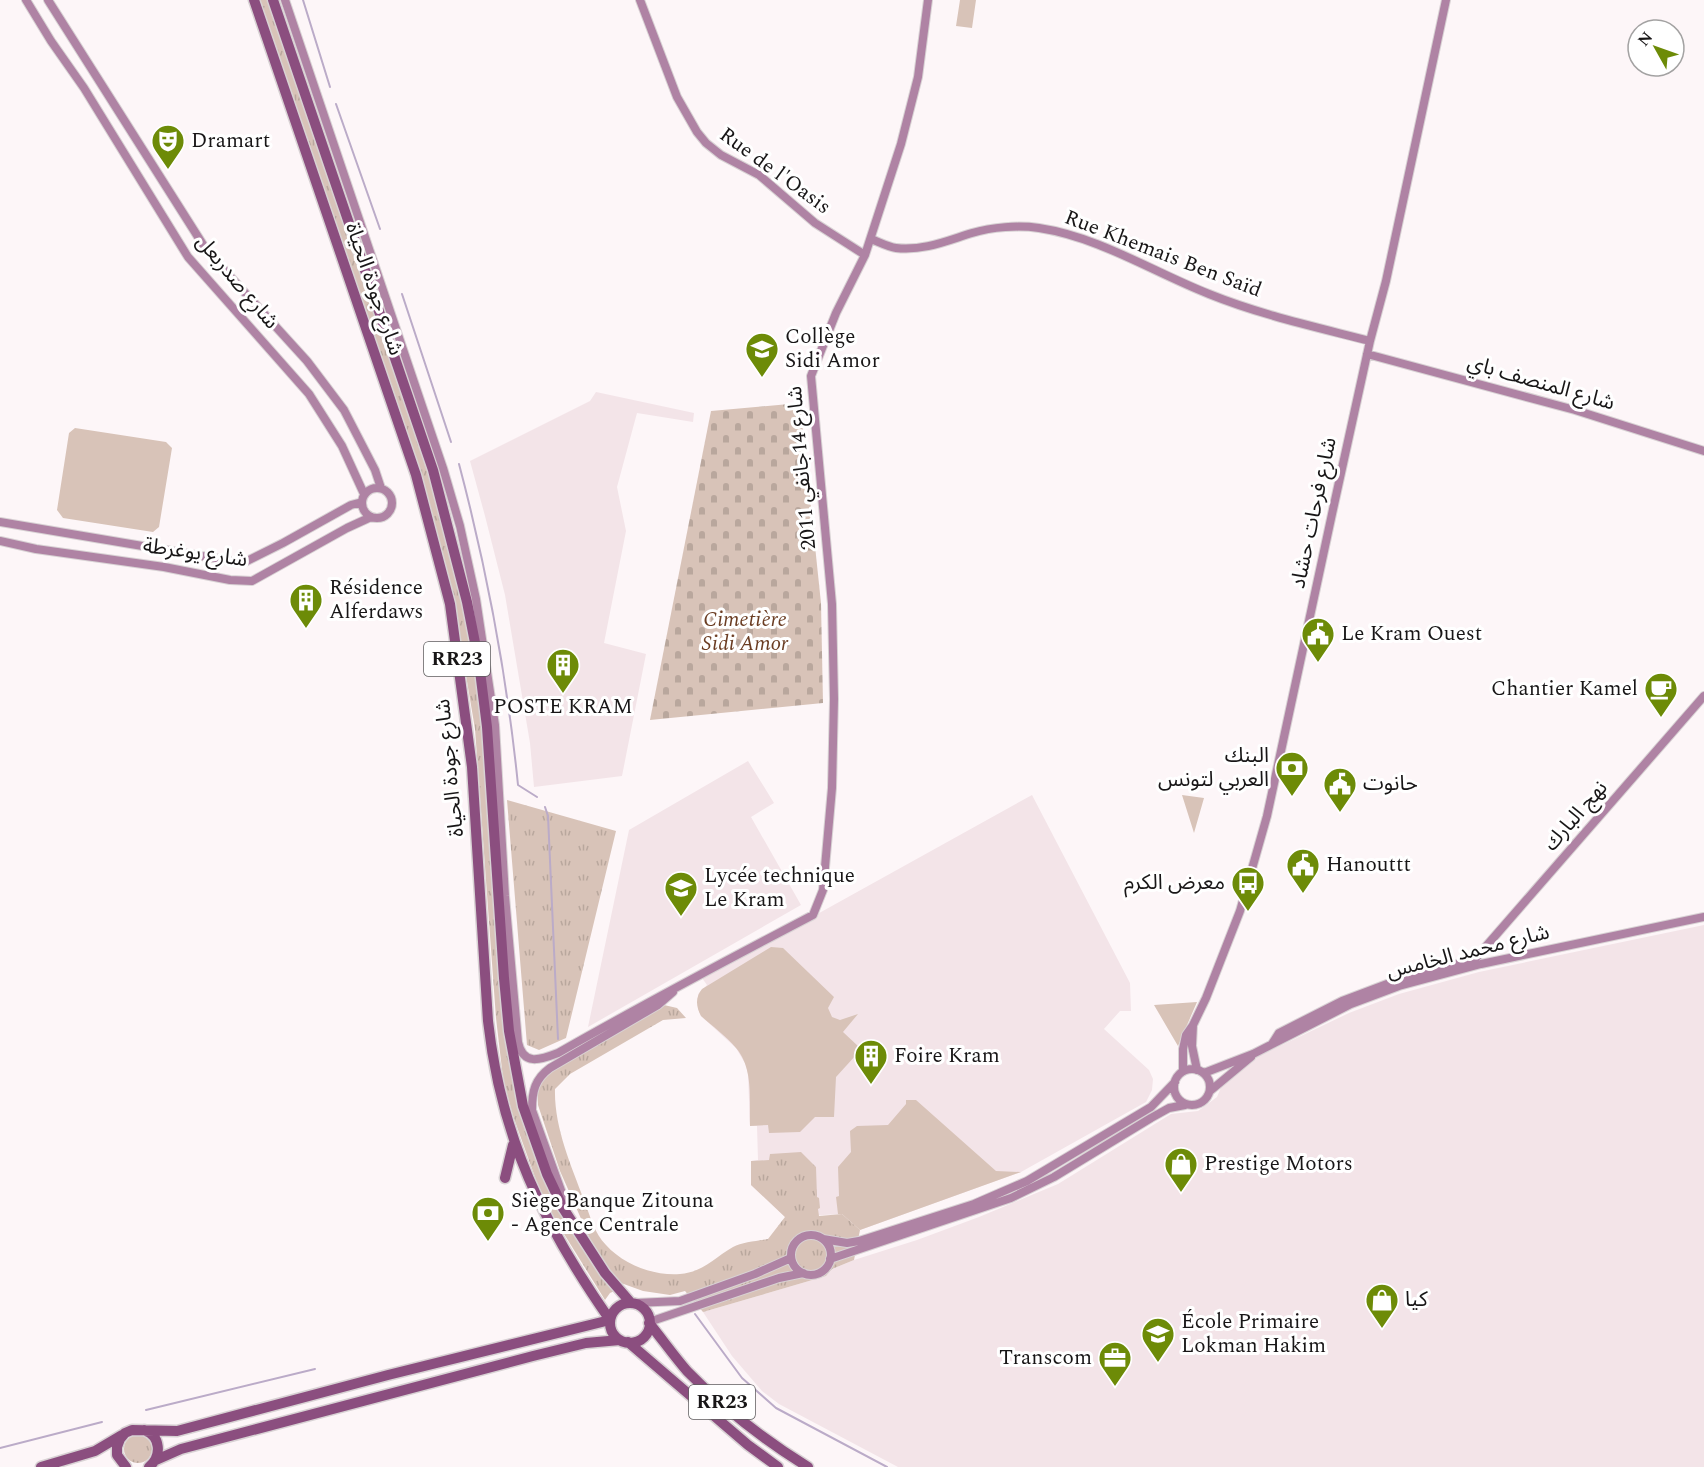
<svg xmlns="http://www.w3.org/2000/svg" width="1704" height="1467" viewBox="0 0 1704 1467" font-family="Spectral,'Noto Sans Arabic',serif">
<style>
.built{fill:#f3e4e8}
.grass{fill:url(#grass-tufts)}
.cemetery{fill:url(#cemetery-stones)}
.green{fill:#d8c3b8}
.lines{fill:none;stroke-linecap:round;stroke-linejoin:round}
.stream{stroke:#bbabc8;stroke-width:2}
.secondary-casing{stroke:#d8d2d4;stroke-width:10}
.highway-casing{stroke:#d8d2d4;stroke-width:13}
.secondary{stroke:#af83a4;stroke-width:8}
.highway{stroke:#8b4e7f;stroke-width:10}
.labels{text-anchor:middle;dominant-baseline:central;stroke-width:6;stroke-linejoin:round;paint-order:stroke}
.shield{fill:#fff;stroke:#5d5c5d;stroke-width:1.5}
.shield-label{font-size:20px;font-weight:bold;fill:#181617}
.poi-label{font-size:21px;fill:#181617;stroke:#fff;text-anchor:start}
.street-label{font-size:21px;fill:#181617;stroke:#fff}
.park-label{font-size:21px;font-style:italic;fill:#6b3d23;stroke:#fff}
</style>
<defs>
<pattern id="grass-tufts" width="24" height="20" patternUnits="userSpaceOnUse" patternTransform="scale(1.5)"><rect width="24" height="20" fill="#d8c3b8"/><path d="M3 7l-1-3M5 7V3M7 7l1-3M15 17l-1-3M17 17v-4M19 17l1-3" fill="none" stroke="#b9a79d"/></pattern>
<pattern id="cemetery-stones" width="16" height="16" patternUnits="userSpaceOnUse" patternTransform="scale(1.5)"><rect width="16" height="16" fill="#d8c3b8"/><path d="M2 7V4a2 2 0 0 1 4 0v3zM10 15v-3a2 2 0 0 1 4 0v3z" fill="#b9a79d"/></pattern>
</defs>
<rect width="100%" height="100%" fill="#fdf6f8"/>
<path class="built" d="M596,392L694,413L693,422L637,413L617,487L626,531L604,643L646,654L622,776L534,787L530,743L505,595L485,516L470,461L590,401Z
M748,761L774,803L751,817L801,905L588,1027L629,830Z
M1032,795L1130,983L1131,1011H1120L1104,1029L1149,1070L1153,1079L1152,1090L1146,1102L1021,1172L860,1230L842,1214L785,1217L751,1185V1161L758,1160L757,1126H750L748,1074L746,1065L736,1048L701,1016L698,1009V994L707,985L702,978Z
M1704,925V1467H898L779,1404L762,1391L732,1356L703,1312L826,1276L832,1269L854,1260L917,1240L979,1217L1058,1184L1171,1114L1198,1111L1217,1097L1224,1080L1253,1059L1349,1013L1399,994L1479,972Z"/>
<path class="grass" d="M260,0H270L429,472L463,603L484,726L507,1017L545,1176L617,1290L610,1293L605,1300L551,1213L536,1180L512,1113L503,1078L496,1018L475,729L454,604Z
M507,800L616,831L566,1038L539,1050L527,1045Z
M664,1005L677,1008L686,1018L663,1020L570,1074L555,1089C554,1127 571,1165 584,1200C590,1215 594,1233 606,1245C624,1265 654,1276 680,1274C703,1272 714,1258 733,1247C742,1242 757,1241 768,1239L785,1217L751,1185V1161L769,1160L770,1154L801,1152L816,1167L817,1197L819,1198L820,1208L818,1209L819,1216L842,1214L860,1230L854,1260L832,1269L826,1276L703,1312L685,1291L670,1295L643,1291L621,1283L611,1275L590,1239L560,1171L538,1105V1091L541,1081L546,1075Z
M124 1449a14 14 0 1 1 28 0a14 14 0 1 1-28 0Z"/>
<path class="cemetery" d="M800,403L821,603L823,703L650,720L711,411Z"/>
<path class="green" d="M960,0H976L972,28L956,26Z
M75,428L166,442L172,448L159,527L153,532L63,518L57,510L69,433Z
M1182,795L1204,798L1194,833Z
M771,947L783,948L834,997L828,1008L832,1017L840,1020L858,1014L843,1032L859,1047V1055H856L836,1077L834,1117H815L800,1132L769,1133L768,1125L750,1126C749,1100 754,1069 736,1048C726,1036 712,1026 701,1016C696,1006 695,998 702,989Z
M1197,1002L1178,1046L1154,1005Z
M906,1100H916L996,1171L1021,1172L860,1230L842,1214H838L836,1197L839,1196L838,1167L851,1152L850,1131L857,1126L888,1125L906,1104Z"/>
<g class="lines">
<path class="stream" d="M303,0L330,87
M336,104L380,229
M402,294L451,442
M459,464C487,570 507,676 518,785L537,797
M545,807L548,816L558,1039
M695,1314L742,1378L776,1408L887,1467
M146,1410L315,1369
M0,1448L102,1422"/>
<defs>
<path id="secondary" d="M26,0L51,41L84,88L188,257L309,394L342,446L364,494
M48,0L207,251L307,361L344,410L375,470L381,488
M285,0L443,468L460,526L476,599L495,725L505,896L518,1042C523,1066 540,1060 558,1053C642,1005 727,960 813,915L823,890L832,788L834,699L832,604L811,376L836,313L865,255L901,144L918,77L928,0
M640,0L677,97L697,132L706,143L721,155L759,175L815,223L865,255
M871,239C879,242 888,247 896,248C924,251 946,241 972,233C992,227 1018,225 1039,228C1099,237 1153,272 1209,294C1261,315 1316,327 1370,341
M1367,354L1575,410L1704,451
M362 503a15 15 0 1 1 30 0a15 15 0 1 1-30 0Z
M0,522L243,563L283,543L351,505L362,502
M0,541L36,549L164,567L230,580L252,581L347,528L371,517
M1193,1025L1192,1046L1197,1070
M1272,1044L1279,1033L1342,1001L1395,981L1475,959L1704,696
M1174 1087a18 18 0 1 1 36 0a18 18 0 1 1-36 0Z
M1183,1071V1049L1186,1035L1193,1025L1206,998L1240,911L1267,816L1332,514L1370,341L1386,281L1446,0
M1204,1073L1253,1054L1351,1004L1399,986L1481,964L1704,917
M1210,1091L1251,1057
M566,1204L532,1110C532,1091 535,1079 550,1068L658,1005L673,992
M791 1255a20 20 0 1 1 40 0a20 20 0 1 1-40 0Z
M823,1239L847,1243L859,1241L974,1204L1027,1181L1151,1107L1175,1082
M830,1259L1011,1198L1054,1177L1151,1118L1169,1108L1185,1105
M635,1303L680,1301L755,1274L791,1258
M649,1322L779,1278L803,1273"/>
<path id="highway" d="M254,0L416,475L450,604L472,767L488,1021C501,1138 543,1224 610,1320
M273,0L433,470L467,602L479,663L487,727L504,978L509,1031L523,1106L547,1174L563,1208L605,1273L631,1303
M505,1178L513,1145
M610 1323a20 20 0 1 1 40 0a20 20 0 1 1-40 0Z
M649,1323C662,1339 674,1356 687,1371C721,1406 766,1441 808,1467
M628,1342L748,1445L778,1467
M144,1430C161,1436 162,1456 149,1467
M156,1460L181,1449L533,1356L586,1343L620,1340
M41,1467L95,1451L122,1435
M126,1467L117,1455V1447L120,1439L125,1433L132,1430L177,1431L388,1375L610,1320"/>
</defs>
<use href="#secondary" class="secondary-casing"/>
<use href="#highway" class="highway-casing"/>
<use href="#secondary" class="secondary"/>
<use href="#highway" class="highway"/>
</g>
<defs>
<symbol id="theatre-pin" viewBox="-11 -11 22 30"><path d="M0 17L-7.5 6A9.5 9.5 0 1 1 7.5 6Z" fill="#6d8b07" stroke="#fff"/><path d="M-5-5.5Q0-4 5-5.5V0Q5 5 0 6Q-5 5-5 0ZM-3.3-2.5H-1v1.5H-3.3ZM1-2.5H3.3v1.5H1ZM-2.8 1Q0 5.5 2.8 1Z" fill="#fff"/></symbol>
<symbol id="school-pin" viewBox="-11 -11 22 30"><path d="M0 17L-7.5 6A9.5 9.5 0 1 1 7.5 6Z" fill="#6d8b07" stroke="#fff"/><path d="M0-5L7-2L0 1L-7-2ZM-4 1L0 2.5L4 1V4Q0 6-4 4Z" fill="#fff"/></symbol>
<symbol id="building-pin" viewBox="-11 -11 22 30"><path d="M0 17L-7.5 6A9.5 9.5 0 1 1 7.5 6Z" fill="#6d8b07" stroke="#fff"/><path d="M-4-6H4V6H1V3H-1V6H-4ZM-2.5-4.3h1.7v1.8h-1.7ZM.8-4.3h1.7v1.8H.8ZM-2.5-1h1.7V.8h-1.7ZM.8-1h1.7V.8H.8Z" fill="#fff"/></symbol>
<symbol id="civic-pin" viewBox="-11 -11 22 30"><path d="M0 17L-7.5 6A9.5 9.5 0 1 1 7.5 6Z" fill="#6d8b07" stroke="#fff"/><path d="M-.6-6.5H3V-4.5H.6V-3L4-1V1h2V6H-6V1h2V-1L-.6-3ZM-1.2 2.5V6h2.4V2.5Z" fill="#fff"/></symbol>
<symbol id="cafe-pin" viewBox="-11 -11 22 30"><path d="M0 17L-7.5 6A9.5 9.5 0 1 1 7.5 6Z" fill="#6d8b07" stroke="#fff"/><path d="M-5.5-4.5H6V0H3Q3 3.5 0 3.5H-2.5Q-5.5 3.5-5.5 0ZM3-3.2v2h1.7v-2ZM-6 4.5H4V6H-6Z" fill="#fff"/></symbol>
<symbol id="bank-pin" viewBox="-11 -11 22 30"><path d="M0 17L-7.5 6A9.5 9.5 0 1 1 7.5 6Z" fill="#6d8b07" stroke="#fff"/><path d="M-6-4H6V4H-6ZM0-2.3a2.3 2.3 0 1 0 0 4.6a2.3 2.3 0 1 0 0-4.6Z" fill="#fff"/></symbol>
<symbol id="bus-pin" viewBox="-11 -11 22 30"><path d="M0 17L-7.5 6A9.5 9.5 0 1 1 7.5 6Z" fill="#6d8b07" stroke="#fff"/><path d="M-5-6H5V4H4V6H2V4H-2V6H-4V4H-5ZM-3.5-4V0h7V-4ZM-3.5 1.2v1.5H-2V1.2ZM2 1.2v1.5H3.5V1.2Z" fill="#fff"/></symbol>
<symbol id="shop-pin" viewBox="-11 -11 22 30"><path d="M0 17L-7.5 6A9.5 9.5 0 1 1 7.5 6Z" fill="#6d8b07" stroke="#fff"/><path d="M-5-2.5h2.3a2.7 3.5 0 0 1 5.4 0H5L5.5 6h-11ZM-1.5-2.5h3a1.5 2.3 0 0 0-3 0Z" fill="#fff"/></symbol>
<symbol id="office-pin" viewBox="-11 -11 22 30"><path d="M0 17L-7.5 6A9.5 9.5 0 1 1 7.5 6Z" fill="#6d8b07" stroke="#fff"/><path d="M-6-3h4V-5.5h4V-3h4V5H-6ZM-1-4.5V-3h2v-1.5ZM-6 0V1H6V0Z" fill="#fff"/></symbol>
</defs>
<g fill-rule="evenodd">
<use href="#theatre-pin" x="149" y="122" width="38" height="52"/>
<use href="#school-pin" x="743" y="330" width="38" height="52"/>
<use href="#building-pin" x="287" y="581" width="38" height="52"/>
<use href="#civic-pin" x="1299" y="615" width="38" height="52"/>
<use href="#building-pin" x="544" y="646" width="38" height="52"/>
<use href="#cafe-pin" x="1642" y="670" width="38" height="52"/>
<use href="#bank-pin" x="1273" y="749" width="38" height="52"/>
<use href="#civic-pin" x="1321" y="765" width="38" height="52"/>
<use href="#civic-pin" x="1284" y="846" width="38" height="52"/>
<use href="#bus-pin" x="1229" y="864" width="38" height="52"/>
<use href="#school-pin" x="662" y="869" width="38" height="52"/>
<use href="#building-pin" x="852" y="1037" width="38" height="52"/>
<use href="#shop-pin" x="1162" y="1145" width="38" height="52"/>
<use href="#bank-pin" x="469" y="1194" width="38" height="52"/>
<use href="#shop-pin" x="1363" y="1281" width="38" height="52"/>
<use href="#school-pin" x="1139" y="1315" width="38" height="52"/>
<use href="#office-pin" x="1096" y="1339" width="38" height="52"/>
</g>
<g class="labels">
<g class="shield">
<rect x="424" y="642" width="66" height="34" rx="4.5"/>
<rect x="689" y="1385" width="66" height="34" rx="4.5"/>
</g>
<g class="shield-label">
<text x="457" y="659">RR23</text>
<text x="722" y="1402">RR23</text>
</g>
<g class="poi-label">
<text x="191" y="141">Dramart</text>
<text x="785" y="337">Collège<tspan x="785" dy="24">Sidi Amor</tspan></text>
<text x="329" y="588">Résidence<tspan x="329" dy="24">Alferdaws</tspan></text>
<text x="1341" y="634">Le Kram Ouest</text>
<text x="1638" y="689" text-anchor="end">Chantier Kamel</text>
<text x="563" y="707" text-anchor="middle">POSTE KRAM</text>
<text x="1269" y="756" text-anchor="end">البنك<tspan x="1269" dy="24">العربي لتونس</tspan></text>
<text x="1363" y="784">حانوت</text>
<text x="1326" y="865">Hanouttt</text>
<text x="704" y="876">Lycée technique<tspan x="704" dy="24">Le Kram</tspan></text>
<text x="1225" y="883" text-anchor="end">معرض الكرم</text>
<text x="894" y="1056">Foire Kram</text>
<text x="1204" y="1164">Prestige Motors</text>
<text x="511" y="1201">Siège Banque Zitouna<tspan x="511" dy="24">- Agence Centrale</tspan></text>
<text x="1405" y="1300">كيا</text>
<text x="1181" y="1322">École Primaire<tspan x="1181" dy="24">Lokman Hakim</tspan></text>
<text x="1092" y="1358" text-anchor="end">Transcom</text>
</g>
<g class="street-label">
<text transform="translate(775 171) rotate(36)">Rue de l'Oasis</text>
<text transform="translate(1163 254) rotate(21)">Rue Khemais Ben Saïd</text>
<text transform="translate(237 282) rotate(50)">شارع صدربعل</text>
<text transform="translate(374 289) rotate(71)">شارع جودة الحياة</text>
<text transform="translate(1541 383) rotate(16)">شارع المنصف باي</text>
<text transform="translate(802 468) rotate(-95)">شارع 14جانفي 2011</text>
<text transform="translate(1314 513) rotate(-78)">شارع فرحات حشاد</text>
<text transform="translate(195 553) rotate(8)">شارع يوغرطة</text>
<text transform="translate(450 768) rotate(-96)">شارع جودة الحياة</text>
<text transform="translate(1576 816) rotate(-49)">نهج البارك</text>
<text transform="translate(1468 952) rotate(-14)">شارع محمد الخامس</text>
</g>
<g class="park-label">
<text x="745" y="620">Cimetière<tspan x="745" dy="24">Sidi Amor</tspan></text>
</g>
</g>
<g transform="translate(1656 48) rotate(310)"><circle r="28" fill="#ffffff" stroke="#a3a2a2" stroke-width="1.5"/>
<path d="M0-4.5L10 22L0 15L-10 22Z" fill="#6d8b07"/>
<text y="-9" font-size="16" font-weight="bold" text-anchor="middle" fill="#181617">N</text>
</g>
</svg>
